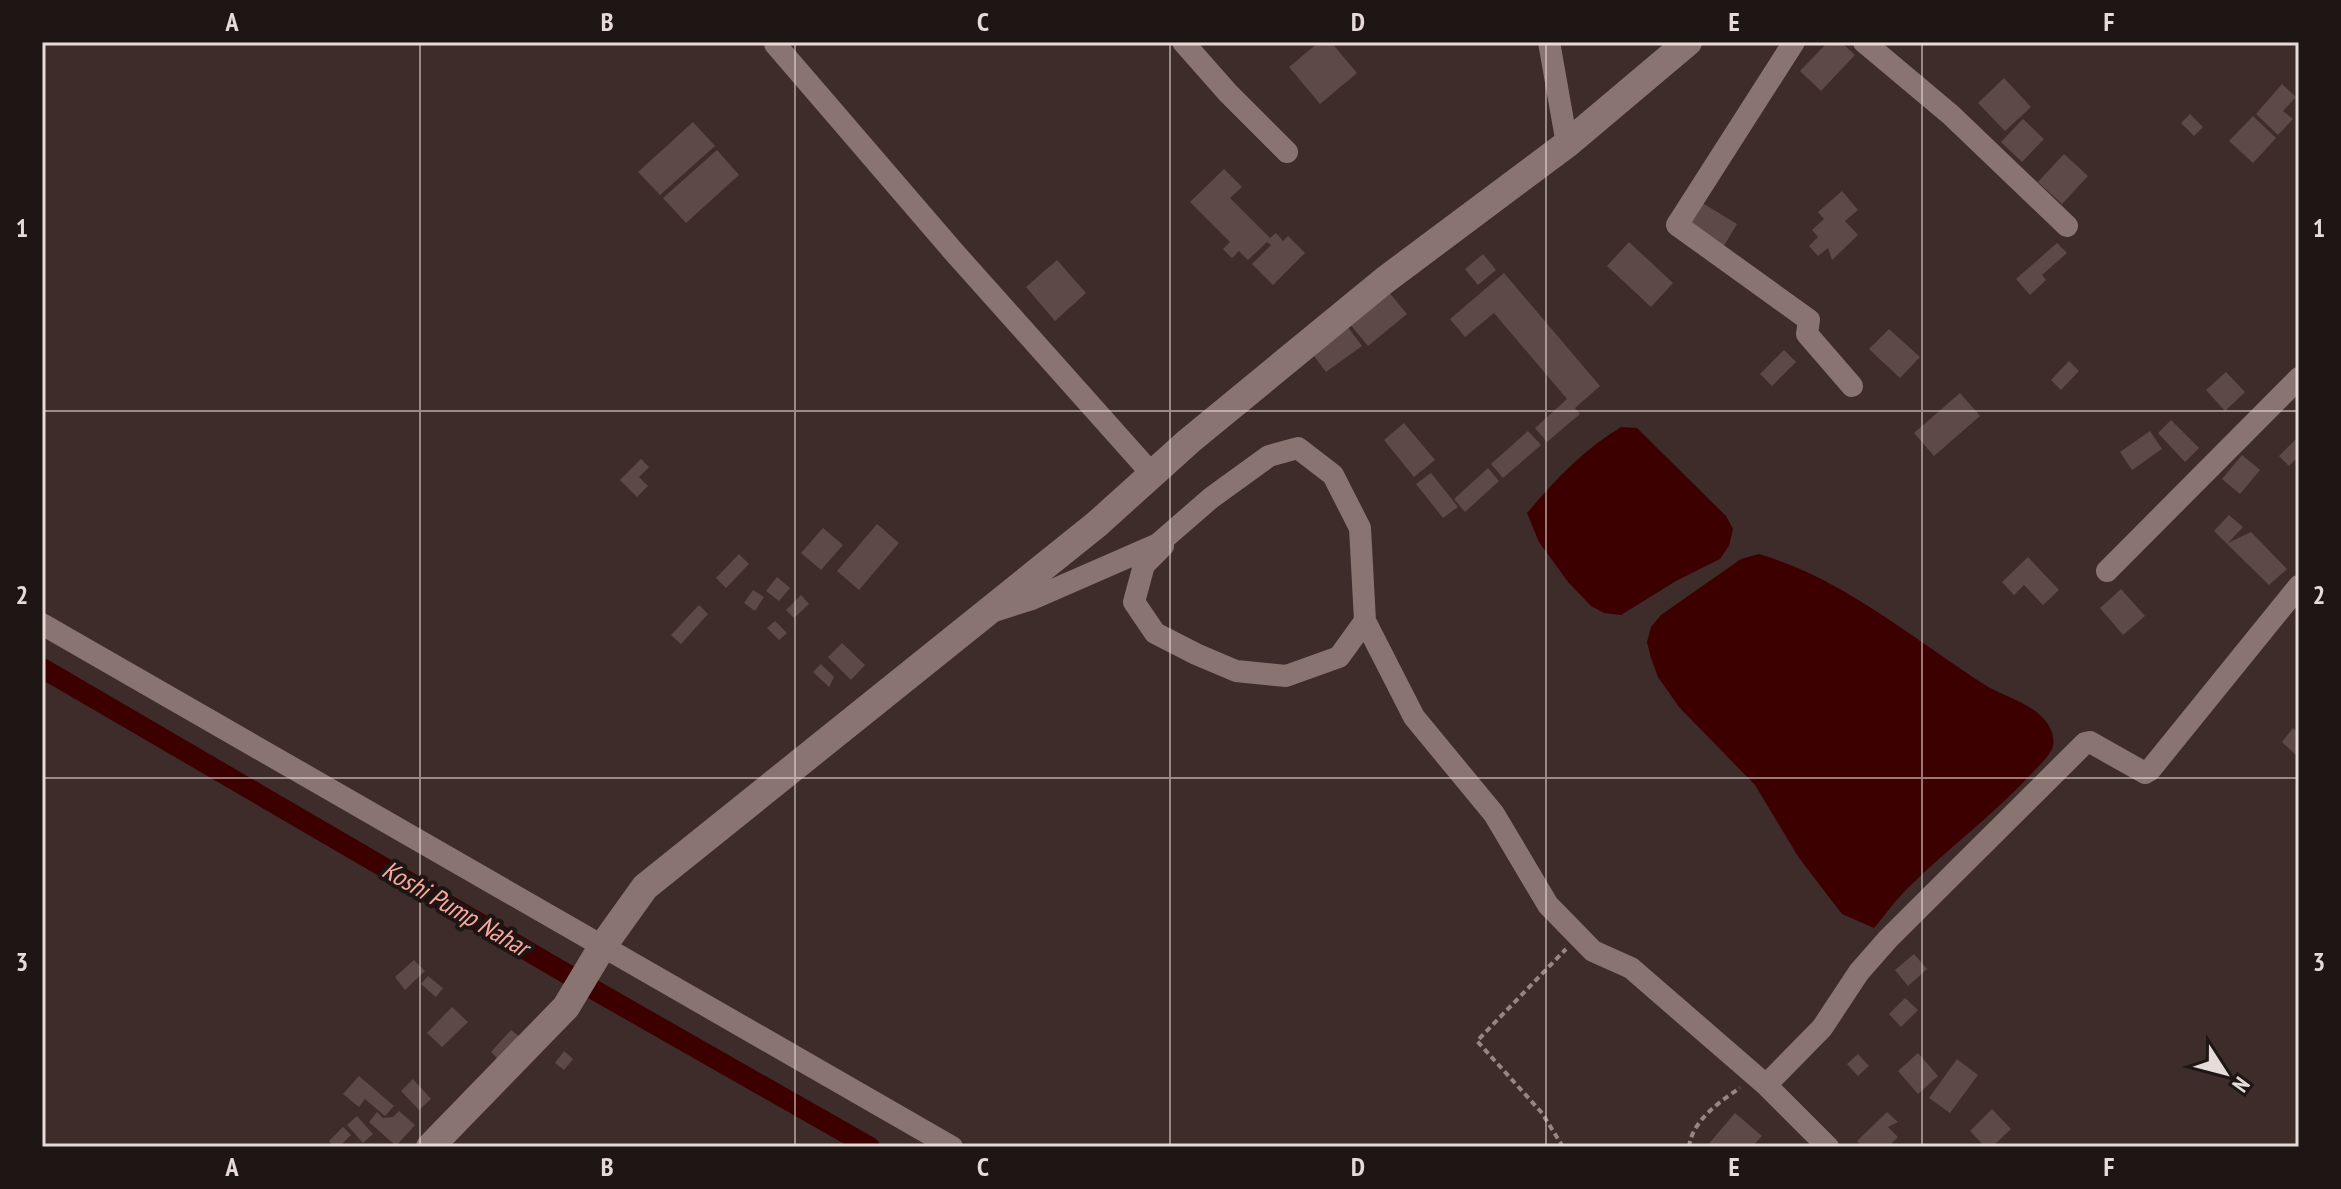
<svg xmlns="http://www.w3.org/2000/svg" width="2341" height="1189" viewBox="0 0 2341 1189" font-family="'PT Sans Narrow',sans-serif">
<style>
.water{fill:#3d0001}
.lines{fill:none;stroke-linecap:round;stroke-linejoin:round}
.canal{stroke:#3d0001;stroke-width:20}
.building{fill:#5d4a47}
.path{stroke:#958684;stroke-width:4;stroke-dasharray:6 4;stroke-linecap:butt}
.minor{stroke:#897471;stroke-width:22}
.tertiary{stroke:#897471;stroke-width:28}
.grid{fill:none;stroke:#e7dbd9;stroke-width:2;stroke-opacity:0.55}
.labels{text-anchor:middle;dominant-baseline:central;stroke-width:8;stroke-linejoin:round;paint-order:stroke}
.water-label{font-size:26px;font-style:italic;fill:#fba89e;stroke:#1e1615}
.neatline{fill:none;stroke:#e7dbd9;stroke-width:3}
.grid-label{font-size:26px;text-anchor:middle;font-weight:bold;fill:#e7dbd9}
</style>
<rect width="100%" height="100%" fill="#3d2c29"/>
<path class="water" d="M1621,427L1637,428L1726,516L1733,529L1729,546L1720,559L1676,581L1621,615L1604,613L1591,606L1568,582L1539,542L1527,513C1555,480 1584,449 1621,427Z
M1759,554C1844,579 1912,638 1985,685C2003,696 2028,702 2043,718C2050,725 2055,736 2053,746C2051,754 2041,764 2035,770C1997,812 1951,846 1910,886C1897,898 1886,914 1874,928L1842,914L1799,858L1755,785L1679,707L1658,677L1651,658L1647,642L1651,627L1661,615L1741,559Z"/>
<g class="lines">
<path class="canal" d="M42,668L603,995L870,1147"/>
</g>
<path class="building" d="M1319,42H1331L1357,73L1320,104L1289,67Z
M1828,42H1841L1855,55L1821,91L1800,71Z
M2004,78L2031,107L2005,131L1978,103Z
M2282,84L2296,97L2283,111L2293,119L2278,135L2256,114Z
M2190,114L2203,127L2194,136L2181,123Z
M2253,116L2276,138L2253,163L2229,141Z
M2023,119L2044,139L2022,162L2001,142Z
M693,122L715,146L660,195L638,172Z
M717,150L739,175L686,223L663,198Z
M2064,154L2088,176L2062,204L2038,182Z
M1224,169L1242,187L1230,198L1270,238L1276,233L1283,241L1288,236L1305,253L1273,285L1252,264L1271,245L1267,242L1248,260L1239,251L1232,258L1223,249L1230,242L1190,202Z
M1842,191L1858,210L1845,221L1858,235L1832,260L1828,248L1818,256L1809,246L1818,237L1812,230L1824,219L1818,212Z
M1699,201L1737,224L1722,249L1684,225Z
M1629,242L1673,283L1651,307L1607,266Z
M2057,243L2067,253L2042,275L2046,280L2030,295L2016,279Z
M1483,254L1496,270L1478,285L1465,269Z
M1057,260L1086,293L1055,321L1026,287Z
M1504,273L1600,386L1575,408L1580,414L1547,442L1535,428L1567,399L1494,313L1465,337L1450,319Z
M1388,291L1407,314L1368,346L1349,323Z
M1347,326L1362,346L1326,372L1311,352Z
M1889,329L1920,357L1900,378L1869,349Z
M1784,350L1796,362L1772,386L1760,374Z
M2069,361L2079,371L2061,390L2051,380Z
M2226,372L2245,392L2225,411L2206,390Z
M1960,393L1980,416L1934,456L1914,433Z
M2171,420L2199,448L2185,462L2158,433Z
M1404,423L1435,460L1414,477L1384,440Z
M1528,431L1541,445L1503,478L1491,464Z
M2150,431L2162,449L2132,470L2120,452Z
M2299,436V456L2289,466L2279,456Z
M2242,455L2260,470L2240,494L2222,479Z
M641,459L649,467L639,477L648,486L637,497L620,480Z
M1488,468L1499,481L1465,512L1454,499Z
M1431,473L1458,507L1443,518L1416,484Z
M2229,515L2243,527L2228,543L2251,532L2287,569L2269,585L2214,531Z
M877,524L899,543L859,590L837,571Z
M823,528L843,545L821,570L801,553Z
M739,554L749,564L726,588L716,578Z
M2028,557L2059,590L2043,605L2024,585L2014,595L2002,582Z
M777,577L790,588L779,601L766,591Z
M2121,589L2145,616L2123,635L2100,608Z
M753,590L764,597L755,611L744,603Z
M801,595L809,604L794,618L786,610Z
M699,605L708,614L681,644L671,635Z
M775,621L787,633L779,640L767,628Z
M842,643L865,665L851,680L828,657Z
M821,664L834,677L829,687L813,672Z
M2293,728L2299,733V758L2282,742Z
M1914,954L1927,969L1908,986L1895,970Z
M414,960L425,971L405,990L395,977Z
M428,976L443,988L436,997L421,984Z
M1905,998L1918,1010L1901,1027L1889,1014Z
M452,1007L468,1022L442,1047L427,1033Z
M511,1030L520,1037L499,1060L491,1052Z
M564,1051L573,1059L564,1070L555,1063Z
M1918,1053L1938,1076L1918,1094L1898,1071Z
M1858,1054L1869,1066L1858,1076L1847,1064Z
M1957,1059L1978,1075L1950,1113L1929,1098Z
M359,1076L394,1106L385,1116L365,1099L359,1107L343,1094Z
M413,1079L431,1099L419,1110L401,1091Z
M1992,1109L2011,1129L1992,1147H1985L1970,1131Z
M399,1111L415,1125L396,1146L369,1122L377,1112L383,1118L393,1117Z
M1887,1112L1898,1122L1888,1127L1898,1137L1888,1147H1863L1857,1141Z
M1735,1113L1762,1136L1752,1147H1706Z
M357,1116L373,1134L363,1143L347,1125Z
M343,1127L351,1135L339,1147H334L329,1141Z"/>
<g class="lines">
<path class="path" d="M1563,1147L1542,1113L1477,1041L1566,949
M1689,1147C1692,1121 1719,1102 1740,1088"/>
<path class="minor" d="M777,42L775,44L953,251L1152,474
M1183,42L1228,93L1287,152
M1549,42L1567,144
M1794,42L1677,225L1809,320L1807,334L1852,386
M1864,42L1951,115L2067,226
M1163,546L1144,565L1134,602L1155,633L1196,654L1236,671L1286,676L1339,657L1365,621
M2107,571L2299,378
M994,611L1032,599L1158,544L1211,498L1269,456L1298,448L1333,475L1360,528L1365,621L1414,717L1494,814L1548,905L1593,951L1631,968L1766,1085L1828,1147
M42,624L952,1147
M1766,1085L1822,1028L1859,972L1888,939L2085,743L2090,742L2145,773L2150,770L2299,586"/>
<path class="tertiary" d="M430,1147L566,1007L602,947L645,887L1097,524L1189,441L1385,280L1567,144L1688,42"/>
</g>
<path class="grid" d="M420,42V1147M795,42V1147M1170,42V1147M1546,42V1147M1922,42V1147M42,411H2299M42,778H2299"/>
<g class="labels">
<g class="water-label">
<text transform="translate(456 908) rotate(30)">Koshi Pump Nahar</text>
</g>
</g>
<rect width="2341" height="1189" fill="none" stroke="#1e1615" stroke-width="88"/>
<g transform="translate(2225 1073) rotate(126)" stroke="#1e1615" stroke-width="6" paint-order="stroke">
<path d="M0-6L14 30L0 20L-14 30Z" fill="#e7dbd9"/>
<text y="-12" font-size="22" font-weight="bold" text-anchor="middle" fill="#e7dbd9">N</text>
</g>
<rect x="44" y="44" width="2253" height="1101" class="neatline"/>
<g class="grid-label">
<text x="232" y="31">A</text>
<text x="607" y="31">B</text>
<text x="983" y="31">C</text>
<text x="1358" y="31">D</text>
<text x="1734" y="31">E</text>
<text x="2109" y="31">F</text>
<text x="22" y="237">1</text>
<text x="2319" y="237">1</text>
<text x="22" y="604">2</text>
<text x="2319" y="604">2</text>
<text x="22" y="971">3</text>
<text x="2319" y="971">3</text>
<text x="232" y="1176">A</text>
<text x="607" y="1176">B</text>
<text x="983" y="1176">C</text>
<text x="1358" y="1176">D</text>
<text x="1734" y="1176">E</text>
<text x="2109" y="1176">F</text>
</g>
</svg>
